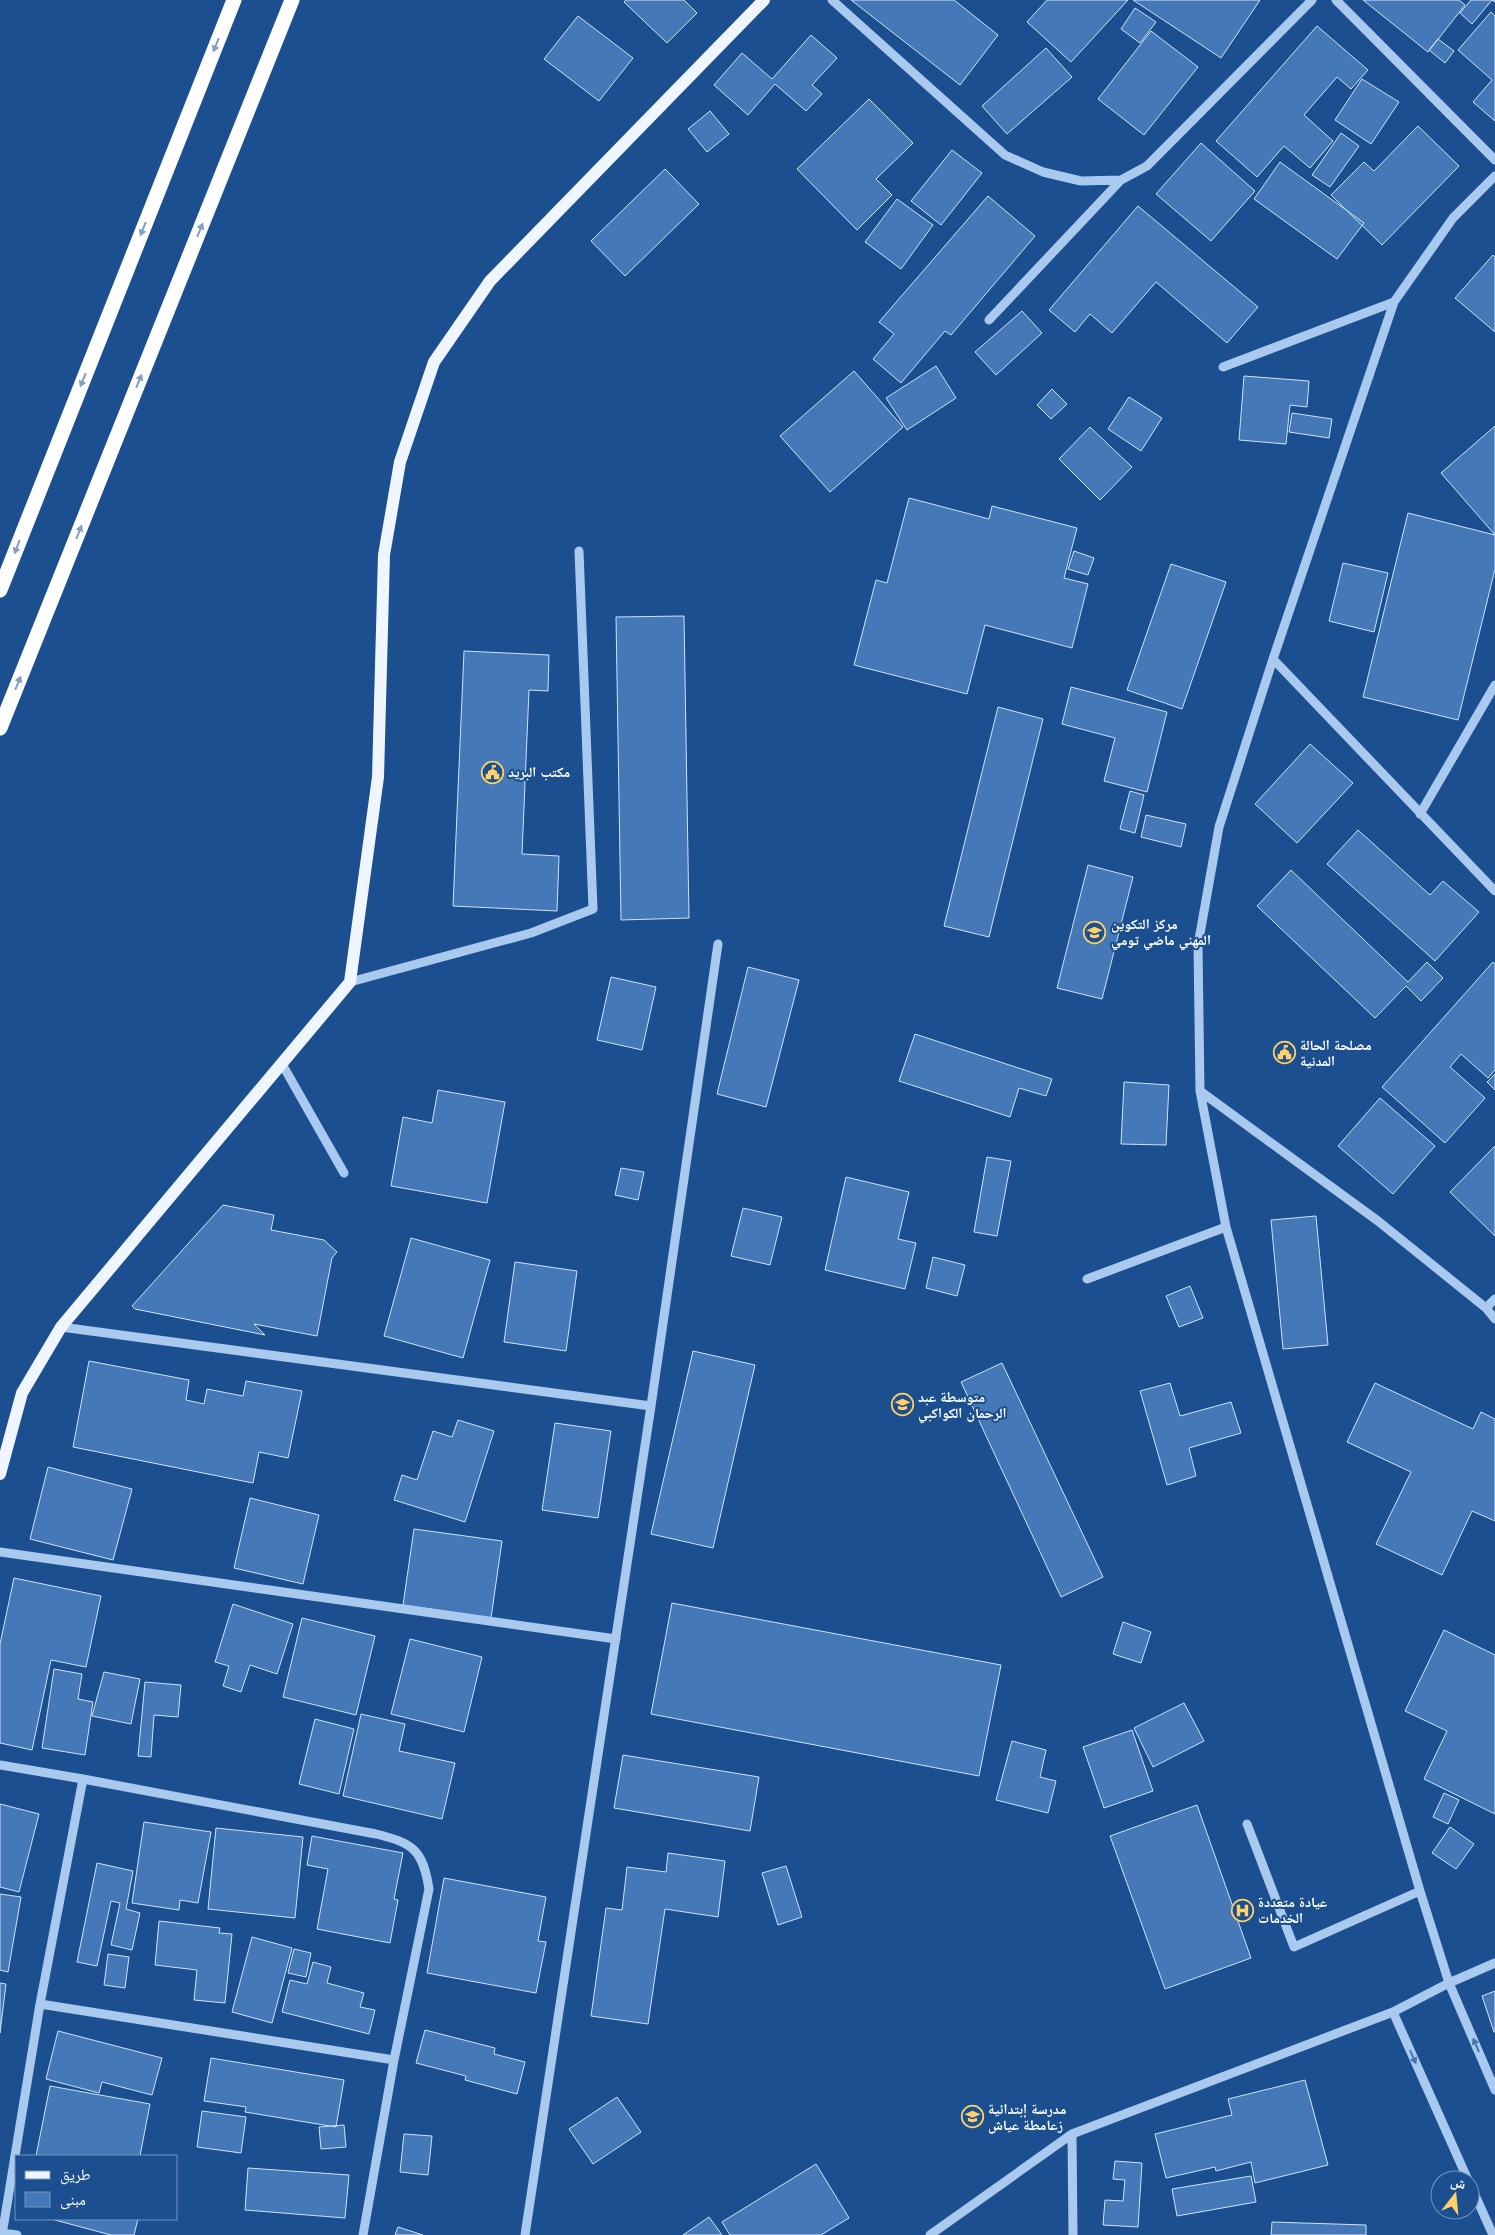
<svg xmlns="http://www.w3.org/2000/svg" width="1495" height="2235" viewBox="0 0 1495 2235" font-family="Jost,'Noto Naskh Arabic',sans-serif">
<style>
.building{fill:#4478b7;stroke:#cfe3fa}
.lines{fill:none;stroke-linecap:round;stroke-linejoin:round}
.minor{stroke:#a9c9ee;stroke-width:9}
.major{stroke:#f0f6ff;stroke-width:12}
.highway{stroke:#fff;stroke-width:15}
.oneway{fill:#829ec1}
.oneway2{fill:#4674ac}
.labels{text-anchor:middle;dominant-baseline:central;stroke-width:4;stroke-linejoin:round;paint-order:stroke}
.poi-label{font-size:14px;font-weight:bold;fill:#fff;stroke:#1b4f8f;text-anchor:start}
</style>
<rect width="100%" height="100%" fill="#1b4f8f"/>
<path class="building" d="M626,0H684L697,13L667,43L624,2Z
M851,0H954L998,35L960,85Z
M1047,0H1128L1071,62L1027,22Z
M1133,0H1260L1221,58Z
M1363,0H1459L1465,5L1428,52Z
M1471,0H1495V2L1492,0L1472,24L1460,13Z
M1135,8L1156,22L1140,43L1121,29Z
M1491,12L1495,16V121L1473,102L1492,80L1458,50Z
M578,16L633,58L599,101L544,59Z
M1317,26L1368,70L1351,89L1337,77L1304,115L1333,141L1310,168L1284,146L1257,177L1216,141Z
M1151,31L1198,67L1144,135L1098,99Z
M811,35L837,58L812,85L822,94L806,111L775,84L748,115L714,85L742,53L772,79Z
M1438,39L1454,51L1445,63L1429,50Z
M1046,48L1072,77L1007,134L982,106Z
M1362,79L1399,102L1371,144L1335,120Z
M869,99L913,143L876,179L892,195L857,230L797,169Z
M710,111L729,134L707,152L688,129Z
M1418,126L1459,166L1382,245L1331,195L1364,162L1374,171Z
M1341,133L1359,146L1330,187L1312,175Z
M1201,143L1255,191L1211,241L1156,194Z
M952,150L982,173L941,225L911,201Z
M1280,162L1364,223L1337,259L1254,199Z
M665,169L699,204L625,276L591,241Z
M988,196L1035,236L951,335L945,331L901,383L873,359L894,334L879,322Z
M897,199L933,225L901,269L865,242Z
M1138,206L1258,307L1227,343L1156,282L1112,333L1090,314L1075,332L1049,310Z
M1493,255L1495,257V332L1455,298Z
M1022,311L1042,333L996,375L975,352Z
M936,366L956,398L907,430L886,398Z
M854,371L903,427L830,492L780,436Z
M1244,376L1309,381L1307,407L1290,405L1286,444L1239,440Z
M1052,389L1067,404L1051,419L1037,405Z
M1129,397L1162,418L1141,451L1108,429Z
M1292,413L1332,419L1329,438L1289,432Z
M1495,426V535L1441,473Z
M1090,427L1132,467L1100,500L1059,459Z
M909,498L989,519L992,506L1077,528L1064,578L1088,584L1072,648L985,625L967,694L854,665L876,580L887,583Z
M1408,513L1495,535V569L1458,720L1363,697Z
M1074,551L1094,558L1088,575L1068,569Z
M1343,563L1388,573L1374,632L1329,621Z
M1171,564L1226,582L1182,709L1127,690Z
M684,616L689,918L621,920L616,617Z
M464,651L549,655L548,691L529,690L522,854L559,856L557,911L453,906Z
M1071,687L1167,712L1147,792L1104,781L1115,738L1062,724Z
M998,707L1043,719L989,937L944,926Z
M1310,744L1353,783L1297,843L1255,804Z
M1130,791L1144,795L1135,833L1120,829Z
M1146,815L1186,824L1181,847L1141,837Z
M1358,830L1430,895L1443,881L1479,912L1435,961L1327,864Z
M1088,865L1133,877L1102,999L1057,988Z
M1291,870L1408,982L1427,962L1443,978L1421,1001L1406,986L1375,1018L1257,906Z
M1493,962L1495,964V1070L1488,1078L1461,1054L1450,1067L1485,1098L1445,1143L1382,1087Z
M748,967L799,980L766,1107L717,1094Z
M611,977L656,987L642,1050L597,1040Z
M915,1034L1052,1079L1046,1096L1019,1088L1010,1117L899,1081Z
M1495,1074V1090L1487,1082Z
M1124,1082L1169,1085L1166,1145L1121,1144Z
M438,1090L505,1102L487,1203L391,1186L403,1117L432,1123Z
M1380,1098L1435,1146L1393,1194L1338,1146Z
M1495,1146V1236L1450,1192Z
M987,1157L1011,1161L997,1236L974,1232Z
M621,1168L644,1172L638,1200L615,1195Z
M846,1177L909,1192L898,1239L916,1243L905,1289L825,1270Z
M223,1205L274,1215L271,1230L324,1240L337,1252L332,1258L317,1336L254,1324L265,1335L135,1309L132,1306Z
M743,1208L782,1217L770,1265L731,1256Z
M1316,1216L1328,1345L1283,1349L1271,1220Z
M411,1238L490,1260L463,1358L384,1336Z
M933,1257L965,1265L957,1296L926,1288Z
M515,1262L577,1271L566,1351L504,1342Z
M1190,1286L1203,1318L1179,1327L1166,1296Z
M693,1351L755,1365L713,1548L651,1534Z
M89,1361L189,1380L186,1400L204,1404L207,1389L243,1396L246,1381L302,1391L288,1458L259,1452L253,1483L73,1447Z
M1002,1363L1103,1577L1061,1597L961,1382Z
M1170,1383L1180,1416L1231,1402L1241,1433L1189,1448L1196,1476L1167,1485L1140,1391Z
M1375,1383L1473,1429L1481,1412L1495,1419V1521L1472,1511L1442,1575L1376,1544L1411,1472L1347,1442Z
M458,1420L494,1431L465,1522L394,1500L402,1475L417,1480L433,1431L452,1437Z
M555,1423L611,1431L598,1518L542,1510Z
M48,1467L132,1489L113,1560L30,1539Z
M250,1498L319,1515L303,1584L234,1568Z
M414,1529L502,1541L491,1618L403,1605Z
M14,1578L101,1596L86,1667L51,1660L32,1750L0,1743V1644Z
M672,1603L1001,1665L979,1776L651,1714Z
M233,1604L293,1624L277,1674L250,1665L241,1692L223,1686L229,1666L215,1662Z
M302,1618L375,1636L356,1715L283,1697Z
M1123,1622L1151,1632L1141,1663L1113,1654Z
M1444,1630L1495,1655V1814L1424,1779L1447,1731L1405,1711Z
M410,1639L482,1657L464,1732L391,1714Z
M54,1669L82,1674L78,1699L93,1702L85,1755L42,1748Z
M104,1672L140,1679L131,1724L92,1716Z
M145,1682L181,1685L178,1717L154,1715L151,1757L138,1756Z
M1184,1703L1204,1741L1153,1767L1134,1728Z
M361,1714L405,1724L399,1751L455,1763L442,1819L343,1796Z
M315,1719L354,1729L339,1794L299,1784Z
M1132,1730L1153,1791L1104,1808L1083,1747Z
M1012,1741L1046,1750L1040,1777L1056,1781L1048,1813L996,1800Z
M623,1755L759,1777L750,1831L614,1808Z
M1444,1793L1459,1800L1448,1824L1433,1817Z
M0,1804L39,1814L19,1892L0,1887Z
M1197,1805L1251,1958L1165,1989L1110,1836Z
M144,1822L211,1832L198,1903L180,1900L179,1910L132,1903Z
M1450,1827L1474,1844L1456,1869L1432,1853Z
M216,1828L303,1837L295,1918L208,1909Z
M312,1836L403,1853L394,1899L398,1900L390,1943L317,1929L328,1869L307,1865Z
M668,1853L725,1861L718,1917L665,1909L648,2024L591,2016L606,1908L622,1910L627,1867L666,1872Z
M97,1863L133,1871L126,1909L140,1913L132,1950L111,1945L120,1903L111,1901L97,1966L77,1962Z
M786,1866L802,1917L778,1925L762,1873Z
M444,1878L546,1897L538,1941L546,1942L536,1993L427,1973Z
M0,1894L21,1897L8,1972L0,1970Z
M159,1921L220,1928L219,1933L232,1934L225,2003L194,2000L197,1970L155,1965Z
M252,1937L292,1948L272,2023L232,2012Z
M294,1949L311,1953L306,1977L288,1973Z
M108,1954L129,1957L125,1988L104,1985Z
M313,1962L331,1967L327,1983L364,1993L360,2007L375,2010L369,2034L282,2012L290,1980L307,1984Z
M0,1983L6,1984L0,2033Z
M1495,1991V2032H1494L1482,1996Z
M425,2030L495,2048L494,2054L525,2062L517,2094L465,2080L466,2076L416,2063Z
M58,2031L162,2058L152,2095L102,2082L99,2093L46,2079Z
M211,2058L344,2080L336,2127L245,2112L246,2107L204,2101Z
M1305,2080L1328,2165L1255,2183L1251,2162L1216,2171L1215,2167L1166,2178L1155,2134L1232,2115L1228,2099Z
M50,2086L150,2104L140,2156H36Z
M617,2097L641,2132L593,2164L569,2129Z
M202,2111L246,2117L241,2153L197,2147Z
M344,2125L346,2147L321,2149L319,2127Z
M404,2134L432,2136L428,2175L400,2172Z
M1115,2161L1142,2163L1138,2227L1103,2225L1105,2200L1123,2201L1125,2180L1113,2179Z
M816,2164L849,2218L821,2235H730L722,2222Z
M248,2168L349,2175L345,2218L245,2210Z
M1251,2176L1256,2202L1177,2216L1172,2189Z
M709,2217L722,2235H683Z
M51,2219H138L134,2235H111Z
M1272,2222L1366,2225V2235H1271Z
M398,2227L423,2235H395Z"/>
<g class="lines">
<path class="minor" d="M832,0L1005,155L1043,172L1081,181L1121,180L1147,166L1312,0
M1336,0L1495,160
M1495,176L1453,218L1394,302L1273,659L1219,827L1198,945L1200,1091L1226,1227L1420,1891L1449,1983L1495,2090
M989,320L1121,180
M1223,367L1394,302
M1273,659L1495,891
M1420,814L1495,685
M350,982L531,933L593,909L579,551
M282,1064L344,1173
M1200,1091L1378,1221L1486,1308L1495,1319
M1087,1279L1226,1227
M1486,1308L1495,1299
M61,1327L651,1406
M0,1552L616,1639
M0,1765L83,1779
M1247,1824L1294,1947L1420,1891
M40,2004L394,2060
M1393,2012L1468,2180
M1072,2134L1073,2235
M1470,2184L1493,2235
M3,2233L17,2235
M2,2235L40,2004L83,1779L376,1834C413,1843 423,1850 429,1889L394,2060L363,2235
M525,2235L651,1406L718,944
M930,2235L1072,2134L1393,2012L1449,1983L1495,1963"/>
<path class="major" d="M0,1474L22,1393L61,1327L350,982L378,777L384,555L400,462L434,362L490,281L764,0"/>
<path class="highway" d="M0,590L234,0
M0,728L292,0"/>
</g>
<defs><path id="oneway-solid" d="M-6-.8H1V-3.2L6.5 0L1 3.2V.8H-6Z" transform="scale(1.25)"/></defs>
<g class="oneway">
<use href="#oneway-solid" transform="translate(216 45) rotate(112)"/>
<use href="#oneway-solid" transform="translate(143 229) rotate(112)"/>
<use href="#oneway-solid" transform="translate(200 230) rotate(-68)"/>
<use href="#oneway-solid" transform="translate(83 380) rotate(112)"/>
<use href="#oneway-solid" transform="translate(139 381) rotate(-68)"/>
<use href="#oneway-solid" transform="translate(79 532) rotate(-68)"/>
<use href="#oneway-solid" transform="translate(17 547) rotate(111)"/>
<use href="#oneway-solid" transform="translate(18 683) rotate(-68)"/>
</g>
<g class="oneway2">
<use href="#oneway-solid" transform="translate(1476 2045) rotate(-113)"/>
<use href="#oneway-solid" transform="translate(1413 2057) rotate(66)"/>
</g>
<defs>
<symbol id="civic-ring" viewBox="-11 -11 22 22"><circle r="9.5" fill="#1b4f8f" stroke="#ffd166" stroke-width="1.5"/><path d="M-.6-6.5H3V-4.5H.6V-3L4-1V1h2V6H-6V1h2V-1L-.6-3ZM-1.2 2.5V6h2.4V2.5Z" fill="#ffd166"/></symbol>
<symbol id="school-ring" viewBox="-11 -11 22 22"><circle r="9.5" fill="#1b4f8f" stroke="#ffd166" stroke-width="1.5"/><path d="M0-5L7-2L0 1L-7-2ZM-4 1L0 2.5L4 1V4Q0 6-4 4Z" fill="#ffd166"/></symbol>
<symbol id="hospital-ring" viewBox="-11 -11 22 22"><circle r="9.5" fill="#1b4f8f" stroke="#ffd166" stroke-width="1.5"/><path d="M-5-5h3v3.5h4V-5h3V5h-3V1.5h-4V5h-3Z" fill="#ffd166"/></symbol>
</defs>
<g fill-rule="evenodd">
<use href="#civic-ring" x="480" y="760" width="25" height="25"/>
<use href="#school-ring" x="1082" y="920" width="25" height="25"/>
<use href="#civic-ring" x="1272" y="1040" width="25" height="25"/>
<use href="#school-ring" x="890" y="1392" width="25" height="25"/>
<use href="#hospital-ring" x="1230" y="1898" width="25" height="25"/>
<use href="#school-ring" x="960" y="2104" width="25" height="25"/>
</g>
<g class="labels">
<g class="poi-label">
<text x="508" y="772">مكتب البريد</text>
<text x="1111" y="924">مركز التكوين<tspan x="1111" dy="16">المهني ماضي تومي</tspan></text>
<text x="1300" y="1045">مصلحة الحالة<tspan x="1300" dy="16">المدنية</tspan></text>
<text x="918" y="1397">متوسطة عبد<tspan x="918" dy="16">الرحمان الكواكبي</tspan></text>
<text x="1258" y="1902">عيادة متعددة<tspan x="1258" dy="16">الخدمات</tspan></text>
<text x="988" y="2109">مدرسة إبتدائية<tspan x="988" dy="16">زعامطة عياش</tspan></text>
</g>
</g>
<rect x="15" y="2155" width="162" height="65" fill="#1b4f8f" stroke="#7695bc"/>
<rect x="25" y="2171" width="25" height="8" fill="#f0f6ff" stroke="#7695bc"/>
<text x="60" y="2180" font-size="15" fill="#ffffff">طريق</text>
<rect x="25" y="2192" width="25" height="15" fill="#4478b7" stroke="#7695bc"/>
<text x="60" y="2205" font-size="15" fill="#ffffff">مبنى</text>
<g transform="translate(1455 2195) rotate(16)"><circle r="24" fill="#1b4f8f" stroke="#7695bc"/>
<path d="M0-4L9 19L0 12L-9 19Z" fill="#ffd166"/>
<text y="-8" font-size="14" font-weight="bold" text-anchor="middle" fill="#ffffff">ش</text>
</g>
</svg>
